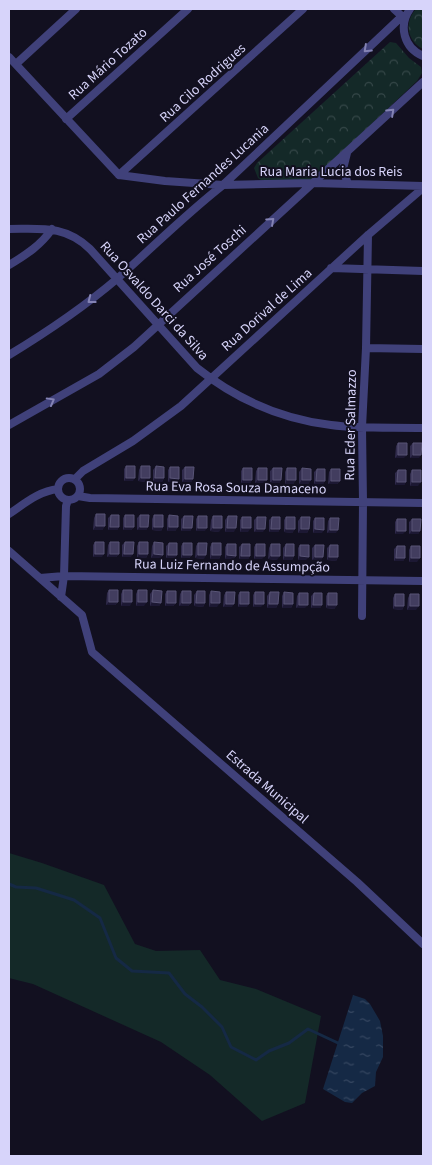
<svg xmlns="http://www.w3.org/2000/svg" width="432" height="1165" viewBox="0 0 432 1165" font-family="'Source Sans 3',sans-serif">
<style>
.grass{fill:#142928}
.forest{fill:url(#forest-crowns)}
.water{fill:url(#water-ripples)}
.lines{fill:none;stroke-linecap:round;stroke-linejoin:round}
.stream{stroke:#152945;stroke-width:3}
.street{stroke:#40417a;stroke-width:8}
.wall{fill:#302b4c}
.shaded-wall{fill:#1c1833}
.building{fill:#423d5f;stroke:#595577}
.oneway{stroke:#8483b4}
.labels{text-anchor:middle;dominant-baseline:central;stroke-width:4;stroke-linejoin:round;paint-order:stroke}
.street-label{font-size:14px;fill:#d7d4fa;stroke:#121020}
</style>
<defs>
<pattern id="forest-crowns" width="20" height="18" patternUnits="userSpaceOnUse" patternTransform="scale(1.25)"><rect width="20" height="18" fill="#142928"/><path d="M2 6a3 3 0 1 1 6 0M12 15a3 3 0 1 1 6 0" fill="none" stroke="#354748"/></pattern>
<pattern id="water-ripples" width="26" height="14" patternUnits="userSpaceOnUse" patternTransform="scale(1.25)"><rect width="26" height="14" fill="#152945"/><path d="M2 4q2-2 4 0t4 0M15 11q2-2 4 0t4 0" fill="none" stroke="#364761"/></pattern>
</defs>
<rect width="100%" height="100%" fill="#121020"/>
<path class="grass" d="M9,853L42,863L104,885L135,944L156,951L200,950L220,980L256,989L321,1016L305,1103L262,1121L210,1075L161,1042L33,984L9,978Z"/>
<path class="forest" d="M416,9H423V49C407,41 404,22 416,9Z
M390,42L396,43L409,58L421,67L422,73L417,81L312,180H261L258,178L254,168L257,163Z"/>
<path class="water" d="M353,995L365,999L370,1004L380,1021L383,1036V1057L376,1072L375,1086L362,1093L352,1103L345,1102L323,1089Z"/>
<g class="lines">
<path class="stream" d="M9,884L16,887L36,888L74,900L100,918L116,958L132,971L169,973L185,994L202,1007L222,1027L231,1047L256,1060L269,1051L289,1043L308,1029L338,1043"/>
<path class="street" d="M394,9L405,19
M410,9C398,26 404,48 423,56
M9,57L119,175
M16,64L76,9
M66,119L188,9
M347,153L343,169L348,184
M119,175L165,181L223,185L313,183L423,186
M119,175L303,9
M9,229C41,229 65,225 90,249L197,368C236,399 282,419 331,425C361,429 393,427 423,428
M9,265C26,255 41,245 52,229
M331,268L423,271
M366,348L423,349
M9,355C47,332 84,307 118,278C153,247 186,214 223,185L398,20H404
M9,425L99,374L134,347L423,82
M58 489a11 11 0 1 1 22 0a11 11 0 1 1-22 0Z
M75,479L83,471L133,441L181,406L368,235L423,188
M78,496L90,498L423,503
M9,514C24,504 39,491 58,489
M9,551L82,615L92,652L357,882L423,944
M40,578L64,576L423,581
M61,597L64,576L66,506L68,500
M362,616L363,502L362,427L366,348L368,235"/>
</g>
<path class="wall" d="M398,443L404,458H395L396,446Z
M413,443L419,458H410V446Z
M126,466L133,481H124V469Z
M141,466L147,482L138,481L139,470Z
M156,466L164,478L162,482H153V470Z
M170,467L177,482H168V470Z
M185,467L193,479L191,482H182V470Z
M243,468L252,480L250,483H241V471Z
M258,468L267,480L264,483H255L256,471Z
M273,468L281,480L279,483H270V471Z
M287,468L296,480L293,484H285V472Z
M302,468L311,480L308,484H299V472Z
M317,469L325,481L323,484H314V472Z
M331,469L340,481L337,484H328L329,472Z
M398,470L406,482L404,485H395V473Z
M412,470L418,486H410V474Z
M96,514L105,526L102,530H93L94,518Z
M111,515L119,527L117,530H108V518Z
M125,515L134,527L131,530H123V518Z
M140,515L148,527L146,530H137V518Z
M154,515L163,527L161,531L152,530V519Z
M169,515L178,527L175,531H167V519Z
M184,516L192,528L190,531H181V519Z
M198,516L205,531H196V519Z
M213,516L219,532L210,531L211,520Z
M228,516L234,532H225V520Z
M242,517L248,532H240V520Z
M257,517L263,532H254V520Z
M272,517L280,529L278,532H269V520Z
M286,517L295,529L292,533L284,532V520Z
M301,517L309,529L307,533H298V521Z
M315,518L322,533H313V521Z
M330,518L336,533H327L328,521Z
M397,519L403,534H395V522Z
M412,519L420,531L418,534H409V522Z
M95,542L102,557H93V545Z
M110,542L119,554L116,557H107L108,545Z
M125,542L131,557H122V545Z
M139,542L148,554L146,558H137V546Z
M154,542L163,555L160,558H151L152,546Z
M169,543L177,555L175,558H166V546Z
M183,543L192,555L189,558H181V546Z
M198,543L204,559L195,558L196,546Z
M212,543L221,555L219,559H210V547Z
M227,544L236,556L233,559H225V547Z
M242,544L250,556L248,559H239V547Z
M256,544L262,559H254V547Z
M271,544L277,560L268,559L269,548Z
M286,544L294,556L292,560H283V548Z
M300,545L306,560H298V548Z
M315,545L323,557L321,560H312V548Z
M330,545L338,557L336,561L327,560V548Z
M397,546L405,558L403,561H394V549Z
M411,546L417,562H409V550Z
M109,590L118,602L115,605H106L107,593Z
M123,590L130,606H121V594Z
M138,590L144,606H136V594Z
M153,590L161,603L159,606H150V594Z
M167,591L176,603L173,606H165V594Z
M182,591L191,603L188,606H179L180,594Z
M197,591L205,603L203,607L194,606V595Z
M211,591L217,607H209V595Z
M226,592L232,607H223L224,595Z
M240,592L247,607H238V595Z
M255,592L261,607H253V595Z
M270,592L278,604L276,608H267V596Z
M284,592L293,604L291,608H282V596Z
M299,593L305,608H296L297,596Z
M314,593L322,605L320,608H311V596Z
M328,593L337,605L334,609L326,608V596Z
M395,594L404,606L402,610L393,609V598Z
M410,594L416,610H407L408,598Z
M423,597V610H422V598Z"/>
<path class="shaded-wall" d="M398,455H407L404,458H395Z
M413,455H421L419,458H410Z
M126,478H135L133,481H124Z
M141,478H150L147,482L138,481Z
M155,478H164L162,482H153Z
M170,478L179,479L177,482H168Z
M185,479H193L191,482H182Z
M243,480H252L250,483H241Z
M258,480H267L264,483H255Z
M273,480H281L279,483H270Z
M287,480H296L293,484H285Z
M302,480H311L308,484H299Z
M316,481H325L323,484H314Z
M331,481H340L337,484H328Z
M397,482H406L404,485H395Z
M412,482H421L418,486H410Z
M96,526H105L102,530H93Z
M110,527H119L117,530H108Z
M125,527H134L131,530H123Z
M140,527H148L146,530H137Z
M154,527H163L161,531L152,530Z
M169,527H178L175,531H167Z
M183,528H192L190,531H181Z
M198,528H207L205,531H196Z
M213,528H222L219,532L210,531Z
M227,528H236L234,532H225Z
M242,528H251L248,532H240Z
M257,529H265L263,532H254Z
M271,529H280L278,532H269Z
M286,529H295L292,533L284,532Z
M301,529H309L307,533H298Z
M315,529L324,530L322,533H313Z
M330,530H338L336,533H327Z
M397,531H406L403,534H395Z
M412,531H420L418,534H409Z
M95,554H104L102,557H93Z
M110,554H119L116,557H107Z
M124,554H133L131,557H122Z
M139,554H148L146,558H137Z
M154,554L163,555L160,558H151Z
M168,555H177L175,558H166Z
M183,555H192L189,558H181Z
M198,555H206L204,559L195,558Z
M212,555H221L219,559H210Z
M227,555L236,556L233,559H225Z
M241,556H250L248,559H239Z
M256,556H265L262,559H254Z
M271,556H280L277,560L268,559Z
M285,556H294L292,560H283Z
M300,556L309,557L306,560H298Z
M315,557H323L321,560H312Z
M329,557H338L336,561L327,560Z
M396,558H405L403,561H394Z
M411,558H420L417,562H409Z
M109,602H118L115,605H106Z
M123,602H132L130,606H121Z
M138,602H147L144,606H136Z
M152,602L161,603L159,606H150Z
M167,603H176L173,606H165Z
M182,603H191L188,606H179Z
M196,603H205L203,607L194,606Z
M211,603H220L217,607H209Z
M226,604H234L232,607H223Z
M240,604H249L247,607H238Z
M255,604H264L261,607H253Z
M269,604H278L276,608H267Z
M284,604H293L291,608H282Z
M299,605H308L305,608H296Z
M313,605H322L320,608H311Z
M328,605H337L334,609L326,608Z
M395,606H404L402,610L393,609Z
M410,606H419L416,610H407Z"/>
<path class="building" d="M398,443H407V455H398Z
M413,443H422L421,455H413Z
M126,466H135V478H126Z
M141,466H150V478H141Z
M156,466L164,467V478H155Z
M170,467H179V479L170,478Z
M185,467H194L193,479H185Z
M243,468H252V480H243Z
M258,468H267V480H258Z
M273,468H282L281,480H273Z
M287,468H296V480H287Z
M302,468L311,469V480H302Z
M317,469H325V481H316Z
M331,469H340V481H331Z
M398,470H406V482H397Z
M412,470H421V482H412Z
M96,514H105V526H96Z
M111,515H119V527H110Z
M125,515H134V527H125Z
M140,515H149L148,527H140Z
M154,515H163V527H154Z
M169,515L178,516V527H169Z
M184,516H193L192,528H183Z
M198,516H207V528H198Z
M213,516H222V528H213Z
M228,516H237L236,528H227Z
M242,517H251V528H242Z
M257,517H266L265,529H257Z
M272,517H280V529H271Z
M286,517H295V529H286Z
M301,517H310L309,529H301Z
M315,518H324V530L315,529Z
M330,518H339L338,530H330Z
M397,519H406V531H397Z
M412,519H421L420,531H412Z
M95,542H104V554H95Z
M110,542H119V554H110Z
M125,542H134L133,554H124Z
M139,542H148V554H139Z
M154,542L163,543V555L154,554Z
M169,543H177V555H168Z
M183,543H192V555H183Z
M198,543H207L206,555H198Z
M212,543H221V555H212Z
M227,544H236V556L227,555Z
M242,544H250V556H241Z
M256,544H265V556H256Z
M271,544H280V556H271Z
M286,544H294V556H285Z
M300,545H309V557L300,556Z
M315,545H324L323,557H315Z
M330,545H338V557H329Z
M397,546H405V558H396Z
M411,546H420V558H411Z
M109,590H118V602H109Z
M123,590H132V602H123Z
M138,590H147V602H138Z
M153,590L162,591L161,603L152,602Z
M167,591H176V603H167Z
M182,591H191V603H182Z
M197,591H205V603H196Z
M211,591L220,592V603H211Z
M226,592H235L234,604H226Z
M240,592H249V604H240Z
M255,592H264V604H255Z
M270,592H279L278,604H269Z
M284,592L293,593V604H284Z
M299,593H308V605H299Z
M314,593H322V605H313Z
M328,593H337V605H328Z
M395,594H404V606H395Z
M410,594H419V606H410Z"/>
<defs><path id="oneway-chevron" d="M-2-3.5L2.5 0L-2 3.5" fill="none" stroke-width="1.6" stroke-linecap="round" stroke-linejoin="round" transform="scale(1.25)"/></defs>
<g class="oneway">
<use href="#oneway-chevron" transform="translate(367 49) rotate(137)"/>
<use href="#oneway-chevron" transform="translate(391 112) rotate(-43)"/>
<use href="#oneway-chevron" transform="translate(271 221) rotate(-42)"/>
<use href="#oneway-chevron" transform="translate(91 300) rotate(142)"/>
<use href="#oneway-chevron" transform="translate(51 401) rotate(-29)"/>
</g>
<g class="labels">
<g class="street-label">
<text transform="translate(108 64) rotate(-42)">Rua Mário Tozato</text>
<text transform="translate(203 83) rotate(-42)">Rua Cilo Rodrigues</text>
<text x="331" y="172">Rua Maria Lucia dos Reis</text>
<text transform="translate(203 184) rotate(-42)">Rua Paulo Fernandes Lucania</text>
<text transform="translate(210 259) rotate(-42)">Rua José Toschi</text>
<text transform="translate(154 301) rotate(48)">Rua Osvaldo Darci da Silva</text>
<text transform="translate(267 310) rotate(-42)">Rua Dorival de Lima</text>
<text transform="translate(351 425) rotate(-89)">Rua Eder Salmazzo</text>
<text transform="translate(236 488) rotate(1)">Rua Eva Rosa Souza Damaceno</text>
<text transform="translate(232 566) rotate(1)">Rua Luiz Fernando de Assumpção</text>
<text transform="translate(267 787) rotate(41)">Estrada Municipal</text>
</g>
</g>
<rect width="432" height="1165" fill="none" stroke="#d7d4fa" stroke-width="20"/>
</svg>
